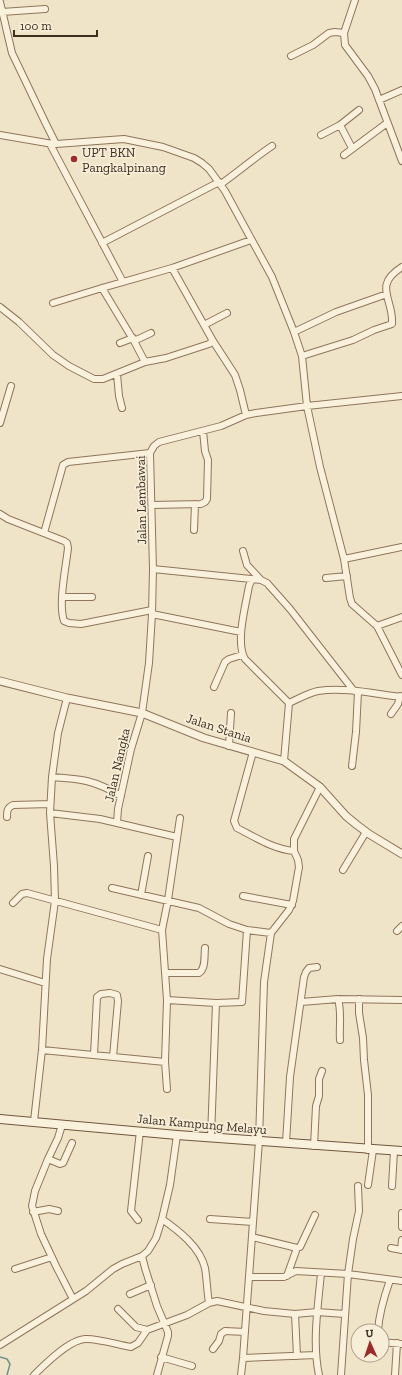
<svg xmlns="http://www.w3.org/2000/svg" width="402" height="1375" viewBox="0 0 402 1375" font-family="'Zilla Slab',serif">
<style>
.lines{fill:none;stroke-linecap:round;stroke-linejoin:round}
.stream{stroke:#6f938a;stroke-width:1.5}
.minor-casing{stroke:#8d765c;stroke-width:8}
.tertiary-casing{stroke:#8d765c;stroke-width:9}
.secondary-casing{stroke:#6f573f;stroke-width:10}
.minor{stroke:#faf1dc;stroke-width:6}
.tertiary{stroke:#faf1dc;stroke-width:7}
.secondary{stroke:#faf1dc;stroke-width:8}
.poi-dot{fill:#9e2a2b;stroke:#f7eed8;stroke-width:1.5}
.labels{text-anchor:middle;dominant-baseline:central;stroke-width:3.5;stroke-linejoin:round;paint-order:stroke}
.poi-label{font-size:13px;fill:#3d2e20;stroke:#f7eed8;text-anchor:start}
.street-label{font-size:13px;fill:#3d2e20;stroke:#f7eed8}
</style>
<rect width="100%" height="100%" fill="#f0e4c8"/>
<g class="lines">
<path class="stream" d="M0,1357L7,1359L10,1364L7,1375"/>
<defs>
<path id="minor" d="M355,0L344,33L345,45L368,76L375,89L402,161
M0,2L12,53L46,124L56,144L124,139L163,147L194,158L202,163L209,169L225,191L272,277L294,332L302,356L307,406L320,467L344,559L350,598L352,604L377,626L402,675
M2,12L45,9
M291,56L313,45L329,33L335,32L344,33
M379,100L402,90
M0,135L53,144
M321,135L340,125
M50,144L123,282
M352,148L340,125L359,110
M344,155L387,123
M221,184C238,172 254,158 272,146
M102,243L219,182
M172,268L213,341L235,375L240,390L246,415
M102,288L134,341L145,362
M53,303L102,288L172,268L251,240
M0,307L19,322L53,355L69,366L94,379H103L145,362L166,358L209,344L213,341
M204,325L227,313
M294,332L336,312L387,294
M134,341L151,333
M120,343L133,338
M302,356L353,340L374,330L392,324C394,299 372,286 402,267
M117,374L119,396L122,408
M0,423L11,386
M152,505L201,504L205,502L207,499L208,460L205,451L203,431
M0,514L8,519L64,541L67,543L68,548C66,567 58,603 64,621L69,623L81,624L152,610
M194,530L195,504
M44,533L63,465L68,462L150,453
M243,551L247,565L261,580
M344,559L402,547
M153,569L261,580L267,583L290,609L354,691
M326,578L347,576
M252,579L249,586C246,604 235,643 245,659L289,703
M62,597H92
M152,614L241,632
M377,626L402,617
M214,687L225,662L229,659L242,655
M391,714L398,704L400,696
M229,746L231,713
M253,752L234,821L237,828C255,837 273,849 294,851
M284,761L289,703C298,699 308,693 318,691C345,687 375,694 402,697
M352,766L356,732L358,692
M52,777C82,779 94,780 121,796
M50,813L100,819L177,837
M7,817C7,811 7,808 13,805L50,804
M117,823L118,809L131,749L142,713L149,663L152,614L153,569L150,453L154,446L159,442L221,426L246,415L256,413L307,406L402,396
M343,870L366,832
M112,888L199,908L229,924L247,930L271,933
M141,895L148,856
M243,896L292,905
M13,903L22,894L27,893L162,930
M397,931L402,926
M0,969L45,983
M165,973H199C206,968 204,957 205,948
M338,999C342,1013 339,1026 340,1040
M359,999V1013L363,1038L364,1060L368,1095V1150
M167,1000L216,1003L242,1002L247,930
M301,1002L338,999L402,1000
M42,1050L165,1062L167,1000L162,930L168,900L180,818
M94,1055L97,997L101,994L110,993L117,995L118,1001L113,1057
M165,1062L167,1089
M34,1121L42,1050L47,959L55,901L54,866L50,813L52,777L58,733L67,698
M62,1125L58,1138L48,1159L35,1191L32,1206L41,1234L56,1266L73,1299
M211,1137L216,1003
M286,1143L290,1077L304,977L306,972L309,968L317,967
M314,1146L316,1106L319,1096V1079L322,1071
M48,1159L60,1164L63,1163L72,1143
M368,1185L373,1150
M392,1186L394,1151
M33,1212L49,1209L58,1211
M402,1213V1227
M162,1219C179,1231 200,1247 205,1268C207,1280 207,1291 209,1303
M210,1219L253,1222
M138,1220L131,1211L140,1131
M252,1237L297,1248L300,1247L315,1215
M391,1248L402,1250
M401,1250L402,1240
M142,1256L145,1268L157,1306L168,1332V1336L157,1375
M15,1269L52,1257
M287,1276L297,1248
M249,1277H284L296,1271L348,1274L353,1239L359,1211L358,1186
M130,1294L151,1285
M118,1309L136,1327L147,1330L187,1315L209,1303L217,1301L264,1311L295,1314L317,1312L345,1314
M295,1314L297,1356
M378,1331C379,1313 384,1297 390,1280
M382,1342L402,1344
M0,1345L86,1291L113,1269L122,1264L142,1256L148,1251L156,1238L162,1219L170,1185L177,1135
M213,1349L219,1341L221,1334L225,1331L245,1332
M161,1357L192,1366
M243,1358L316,1355
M34,1375C45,1364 69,1340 85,1339C97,1338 118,1345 131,1347L138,1343L147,1330
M241,1375L243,1358L259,1141L264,982L271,933L289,910L293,901L299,867L298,860L294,851V839L320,787
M319,1375C312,1342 318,1307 321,1273
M341,1375L348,1274L402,1281
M395,1375L397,1343"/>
<path id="tertiary" d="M0,681L67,698L142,713L204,738L284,761L320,787L346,816L357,825L369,834L402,854"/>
<path id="secondary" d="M0,1119L177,1135L402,1151"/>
</defs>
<use href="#minor" class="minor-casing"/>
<use href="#tertiary" class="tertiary-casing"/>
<use href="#secondary" class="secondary-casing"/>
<use href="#minor" class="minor"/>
<use href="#tertiary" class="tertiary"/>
<use href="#secondary" class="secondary"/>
</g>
<circle class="poi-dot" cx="74" cy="159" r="4"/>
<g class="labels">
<g class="poi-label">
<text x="82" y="152">UPT BKN<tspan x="82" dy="15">Pangkalpinang</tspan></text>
</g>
<g class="street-label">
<text transform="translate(141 500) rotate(-91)">Jalan Lembawai</text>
<text transform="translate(219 728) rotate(18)">Jalan Stania</text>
<text transform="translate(117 765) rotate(-77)">Jalan Nangka</text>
<text transform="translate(202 1124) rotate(5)">Jalan Kampung Melayu</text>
</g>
</g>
<g transform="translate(370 1343) rotate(357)"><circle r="19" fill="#f7eed8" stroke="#ada18e"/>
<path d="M0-3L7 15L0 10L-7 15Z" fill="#9e2a2b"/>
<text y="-6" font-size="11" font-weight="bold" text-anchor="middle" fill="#3d2e20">U</text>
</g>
<path d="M14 30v6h83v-6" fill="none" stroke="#3d2e20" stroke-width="2"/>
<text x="20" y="30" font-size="12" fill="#3d2e20" stroke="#f7eed8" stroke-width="3" paint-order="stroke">100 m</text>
</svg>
